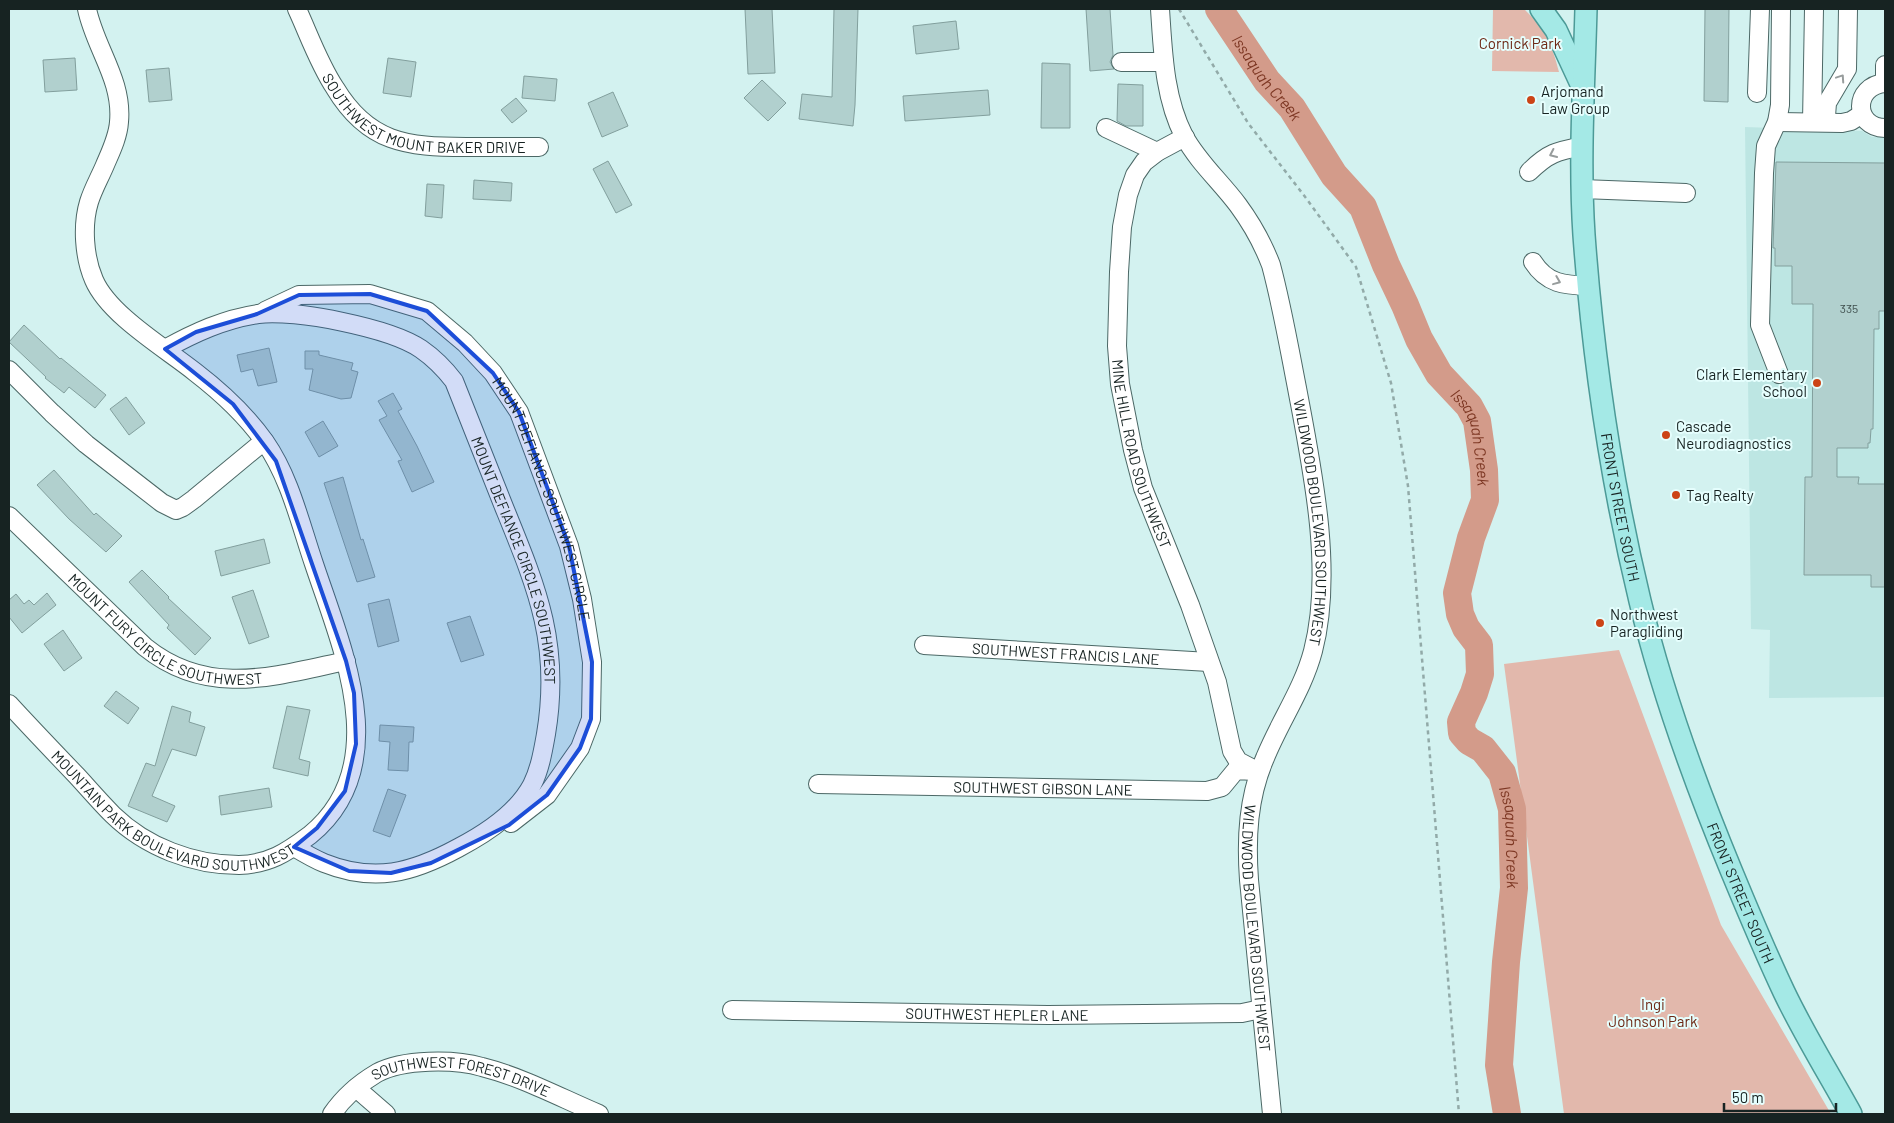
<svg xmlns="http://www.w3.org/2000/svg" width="1894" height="1123" viewBox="0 0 1894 1123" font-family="Barlow,sans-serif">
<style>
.built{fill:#bde6e3}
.green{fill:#e2b8ac}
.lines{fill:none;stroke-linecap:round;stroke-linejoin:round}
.river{stroke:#d39b8a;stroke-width:28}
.building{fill:#b1d0ce;stroke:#829f9d}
.minor-casing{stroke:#4c6866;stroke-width:20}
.major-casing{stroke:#4c9a97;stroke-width:24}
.path{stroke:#92aaa8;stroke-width:2.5;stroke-dasharray:4 4;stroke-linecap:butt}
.minor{stroke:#fff;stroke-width:18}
.major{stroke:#a4e9e6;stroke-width:21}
.oneway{stroke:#979c9c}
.marked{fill:#1d4ed8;fill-opacity:0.2;stroke:#1d4ed8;stroke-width:4;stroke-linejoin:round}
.poi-dot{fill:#cc4416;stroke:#e5fefd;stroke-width:2}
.labels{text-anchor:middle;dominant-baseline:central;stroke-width:4;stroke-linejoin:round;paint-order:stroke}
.number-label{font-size:12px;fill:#3e4e4d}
.park-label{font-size:15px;fill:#6d2814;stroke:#e5fefd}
.poi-label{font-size:15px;fill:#172322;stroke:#e5fefd;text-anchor:start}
.street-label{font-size:15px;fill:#172322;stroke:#e5fefd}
.water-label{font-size:16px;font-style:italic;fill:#7d3723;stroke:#e5fefd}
</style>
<rect width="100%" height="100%" fill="#d3f2f0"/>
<path class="built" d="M1745,127L1862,131L1872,137H1885V697L1769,698L1770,630L1751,629Z"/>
<path class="green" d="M1493,9H1524C1545,29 1552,44 1559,72L1492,71Z
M1619,650L1721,925L1831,1114H1564L1504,664Z"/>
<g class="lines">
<path class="river" id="s1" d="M1219,9L1267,81L1292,108L1334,175L1363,207L1386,265L1405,305L1419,339L1439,374L1469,406L1477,421L1484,470L1485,500L1471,538L1457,593L1460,614L1466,628L1479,645L1480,674L1474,693L1461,722L1462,733L1469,741L1483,749L1502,773L1512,809L1514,888L1506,962L1499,1065L1507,1114"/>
</g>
<path class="building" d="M745,9H772L775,73L748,74Z
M834,9H858L855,105L853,126L799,119L802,94L832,97Z
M1086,9H1110L1113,55L1110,62L1114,69L1090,71Z
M1705,9H1729L1728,102L1704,101Z
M956,21L959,49L916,54L913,26Z
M75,58L77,90L45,92L43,60Z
M388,58L416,62L411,97L383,93Z
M1042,63L1070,64V128H1041Z
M169,68L172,100L149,102L146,70Z
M524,76L557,79L555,101L522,98Z
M762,80L786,103L768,121L744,98Z
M1118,84L1143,85V126H1126L1117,121Z
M988,90L990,115L905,121L903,96Z
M613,92L628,126L602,137L588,103Z
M516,98L527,111L512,123L501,110Z
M608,161L632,205L616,213L593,169Z
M1776,162L1885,163V311H1879V329H1874L1873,429H1871L1870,443H1868V448H1837V477H1859L1858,484H1885V587H1871V575H1804L1805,477H1812L1813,304H1792V266H1775V248H1773Z
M474,180L512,183L511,201L473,199Z
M427,184L444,185L442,218L425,216Z
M24,325L60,359L61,358L106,395L95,408L69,387L64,393L45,378L46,377L9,342Z
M269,348L277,382L258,386L253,369L241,372L237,355Z
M305,351H319V355L353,363L351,370L358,372L351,398L341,399L309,390L313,369H305Z
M393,393L402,409L398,411L417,446L434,482L412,492L398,461L402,460L379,420L387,416L378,401Z
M126,397L145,423L129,435L110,409Z
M323,421L338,446L319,457L305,432Z
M54,470L94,515L96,513L122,536L106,552L69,519L37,485Z
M343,477L361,540L363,539L375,577L357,582L324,483Z
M264,539L270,563L221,576L215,551Z
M142,570L169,597L168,598L211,638L195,655L167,628L169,625L129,582Z
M253,590L269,637L249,644L232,597Z
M47,593L56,605L22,633L9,617V600L16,594L24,604L29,600L34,605Z
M389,599L399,641L378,647L368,604Z
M470,616L484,655L461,662L447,623Z
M63,630L82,658L64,671L44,644Z
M116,691L139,708L128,724L104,706Z
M172,706L191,712L189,722L205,727L196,756L172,749L152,796L175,806L167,822L128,806L146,763L155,766Z
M287,706L310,710L299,759L310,762L308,776L273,768Z
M380,725L414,727L413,742H409L408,771L388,770L390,742L379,741Z
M269,788L272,807L221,815L219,796Z
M388,789L406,795L390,837L373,831Z"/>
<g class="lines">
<defs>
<g id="minor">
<path id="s2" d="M297,9C309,35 319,64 335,88C368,143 407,147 466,147C490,147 515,147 539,147"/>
<path id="s3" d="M1160,9C1163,52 1164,97 1184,136C1198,162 1221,182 1238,205C1252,224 1263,244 1271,265C1282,306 1289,347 1297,388C1312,468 1334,571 1313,651C1303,689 1280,721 1265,758C1248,797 1246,838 1249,880L1272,1114"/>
<path d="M1121,62H1164"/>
<path d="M1885,83C1853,86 1853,127 1885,128"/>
<path d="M1885,83V65"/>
<path d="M1757,93L1760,9"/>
<path d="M1777,122L1842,123L1851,121L1862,114"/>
<path d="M1812,122L1814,9"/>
<path d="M1830,122L1826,116L1827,103L1847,69L1848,9"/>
<path d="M1106,128L1157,152"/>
<path id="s4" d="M1185,137L1157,152L1144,162L1135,175L1128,195L1122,227L1119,272L1117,346L1120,384L1133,450L1143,488L1190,605L1217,682L1232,751L1238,761L1259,772"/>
<path d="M1529,172C1548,153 1557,151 1583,146"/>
<path d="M1582,189L1686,193"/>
<path d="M1533,262C1547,284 1564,285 1589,286"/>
<path id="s5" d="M265,311L299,295L370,294L427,311L465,343L493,373L519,412L569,546L582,599L592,662L591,719L580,748L547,795L511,823"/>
<path id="s6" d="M165,349C194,333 224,319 258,314C295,309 390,328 421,349C434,358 444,368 454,381C471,423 487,465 504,507C537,588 561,644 546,734C543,751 540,769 532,785C517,813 485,834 458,848C412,873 374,883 324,863C314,859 304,853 294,847"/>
<path d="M9,370L52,413L86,444L162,503L176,510L183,507L194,499L264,441"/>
<path d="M1779,374L1760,325L1764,173L1766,146L1777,122L1780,105L1781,9"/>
<path id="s7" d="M9,516L145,647C208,698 275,676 346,661"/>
<path id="s8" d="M924,645L1209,662"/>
<path id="s9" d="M9,704C31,728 54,752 77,776C89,789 100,802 113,815C146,847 193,865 239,865C269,864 286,853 310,835C395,766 342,648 314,564C300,523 290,478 265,442C246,415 221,392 195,372C165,348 109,315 94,280C84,257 82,225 89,202C93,189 100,177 105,165C111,151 118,137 119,122C123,80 95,48 87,9"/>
<path id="s10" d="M818,784L1207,791L1222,787L1236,770L1254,771"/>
<path id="s11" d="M732,1010L1048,1015L1242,1013L1261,1009"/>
<path d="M356,1088L386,1114"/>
<path id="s12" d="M332,1114C343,1098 360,1083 377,1073C403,1059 454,1059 482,1067C522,1077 561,1098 599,1114"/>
</g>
<g id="major">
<path d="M1541,9L1556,30L1582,86"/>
<path id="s13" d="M1586,9C1584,84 1579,160 1584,235C1593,358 1611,481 1640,601C1662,693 1695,783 1731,870C1748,911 1765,952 1784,992C1804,1034 1829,1074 1851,1114"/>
</g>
</defs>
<use href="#minor" class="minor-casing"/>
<use href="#major" class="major-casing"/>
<path class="path" d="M1179,9L1248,123L1306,198L1356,267L1391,383L1408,486L1459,1114"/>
<use href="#minor" class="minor"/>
<use href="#major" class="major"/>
</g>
<defs><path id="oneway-chevron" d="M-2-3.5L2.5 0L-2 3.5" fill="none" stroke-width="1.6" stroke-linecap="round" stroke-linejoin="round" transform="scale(1.25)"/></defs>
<g class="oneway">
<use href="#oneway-chevron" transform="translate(1841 78) rotate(-56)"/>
<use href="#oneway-chevron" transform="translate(1553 154) rotate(155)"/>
<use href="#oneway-chevron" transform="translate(1557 281) rotate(22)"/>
</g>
<path class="marked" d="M370,294L427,311L493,373L519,412L569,546L592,662L591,719L580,748L547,795L509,825L431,863L391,873L349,871L294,847L317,828L345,791L356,744L354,693L346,661L276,461L233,404L165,349L196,332L257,314L299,295Z"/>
<g class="poi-dot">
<circle cx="1531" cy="100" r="5"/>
<circle cx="1817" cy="383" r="5"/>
<circle cx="1666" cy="435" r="5"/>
<circle cx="1676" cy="495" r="5"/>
<circle cx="1600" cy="623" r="5"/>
</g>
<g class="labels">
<g class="number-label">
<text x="1849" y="308">335</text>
</g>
<g class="park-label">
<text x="1520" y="43">Cornick Park</text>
<text x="1653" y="1004">Ingi<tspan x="1653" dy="17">Johnson Park</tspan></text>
</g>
<g class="poi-label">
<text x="1541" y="91">Arjomand<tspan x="1541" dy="17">Law Group</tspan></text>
<text x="1807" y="374" text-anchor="end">Clark Elementary<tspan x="1807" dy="17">School</tspan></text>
<text x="1676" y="426">Cascade<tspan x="1676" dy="17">Neurodiagnostics</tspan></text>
<text x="1686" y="495">Tag Realty</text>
<text x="1610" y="614">Northwest<tspan x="1610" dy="17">Paragliding</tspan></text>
</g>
<g class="street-label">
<text stroke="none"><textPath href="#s2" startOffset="186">SOUTHWEST MOUNT BAKER DRIVE</textPath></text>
<text stroke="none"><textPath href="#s4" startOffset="348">MINE HILL ROAD SOUTHWEST</textPath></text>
<text stroke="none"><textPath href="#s5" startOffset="395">MOUNT DEFIANCE SOUTHWEST CIRCLE</textPath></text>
<text stroke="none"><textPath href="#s13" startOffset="501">FRONT STREET SOUTH</textPath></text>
<text stroke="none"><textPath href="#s3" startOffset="548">WILDWOOD BOULEVARD SOUTHWEST</textPath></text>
<text stroke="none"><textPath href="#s6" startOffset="505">MOUNT DEFIANCE CIRCLE SOUTHWEST</textPath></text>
<text stroke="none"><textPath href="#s7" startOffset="200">MOUNT FURY CIRCLE SOUTHWEST</textPath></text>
<text stroke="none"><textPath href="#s8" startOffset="142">SOUTHWEST FRANCIS LANE</textPath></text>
<text stroke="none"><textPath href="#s10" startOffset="225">SOUTHWEST GIBSON LANE</textPath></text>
<text stroke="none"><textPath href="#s9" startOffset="208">MOUNTAIN PARK BOULEVARD SOUTHWEST</textPath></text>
<text stroke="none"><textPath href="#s13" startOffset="906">FRONT STREET SOUTH</textPath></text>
<text stroke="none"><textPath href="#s3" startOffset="968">WILDWOOD BOULEVARD SOUTHWEST</textPath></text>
<text stroke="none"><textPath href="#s11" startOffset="265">SOUTHWEST HEPLER LANE</textPath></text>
<text stroke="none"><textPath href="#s12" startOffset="148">SOUTHWEST FOREST DRIVE</textPath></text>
</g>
<g class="water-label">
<text stroke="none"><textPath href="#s1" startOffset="84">Issaquah Creek</textPath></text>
<text stroke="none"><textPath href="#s1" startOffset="504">Issaquah Creek</textPath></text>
<text stroke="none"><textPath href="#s1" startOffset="939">Issaquah Creek</textPath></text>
</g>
</g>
<rect width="1894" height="1123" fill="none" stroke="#172322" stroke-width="20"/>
<path d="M1724 1103v8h112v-8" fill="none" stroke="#172322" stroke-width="2.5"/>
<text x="1732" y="1103" font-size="15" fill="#172322" stroke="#e5fefd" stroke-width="4" paint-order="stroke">50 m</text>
</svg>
